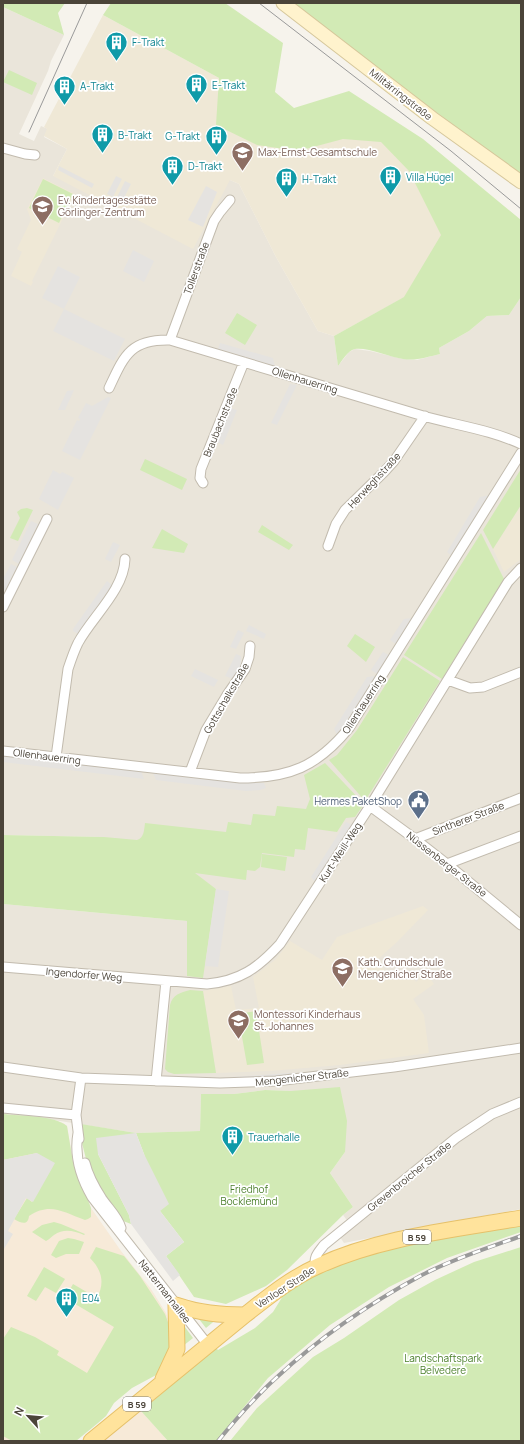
<svg xmlns="http://www.w3.org/2000/svg" width="524" height="1444" viewBox="0 0 524 1444" font-family="Manrope,sans-serif">
<style>
.residential{fill:#eae5da}
.commercial{fill:#f7ead8}
.education{fill:#efe8d6}
.green{fill:#d2eab5}
.parking{fill:#e5e3e0}
.lines{fill:none;stroke-linecap:round;stroke-linejoin:round}
.minor-casing{stroke:#c2bbae;stroke-width:11}
.secondary-casing{stroke:#d6c79b;stroke-width:15}
.primary-casing{stroke:#e6c16a;stroke-width:17}
.minor{stroke:#fff;stroke-width:9}
.secondary{stroke:#fff3cd;stroke-width:13}
.primary{stroke:#ffe39c;stroke-width:15}
.tram{stroke:#9a9a9a;stroke-width:1}
.rail-casing{stroke:#9a9a9a;stroke-width:4}
.rail{stroke:#fff;stroke-width:2.5;stroke-dasharray:8;stroke-linecap:butt}
.labels{text-anchor:middle;dominant-baseline:central;stroke-width:3.5;stroke-linejoin:round;paint-order:stroke}
.shield{fill:#fff;stroke:#817c74;stroke-width:1}
.shield-label{font-size:9px;font-weight:bold;fill:#4b4439}
.culture-label{font-size:10px;fill:#0d838f;stroke:#fff;text-anchor:start}
.street-label{font-size:10px;fill:#4b4439;stroke:#fff}
.education-label{font-size:10px;fill:#785e54;stroke:#fff;text-anchor:start}
.service-label{font-size:10px;fill:#4e5e75;stroke:#fff;text-anchor:end}
.park-label{font-size:10px;fill:#4a7f2a;stroke:#fff}
</style>
<rect width="100%" height="100%" fill="#f6f3ec"/>
<path class="residential" d="M3,7L64,35L51,61L48,71L19,134L34,141L41,126L48,129L44,137L67,149L53,176L230,180L239,184L276,257L318,331L334,336L338,366L349,352L355,349L370,351L403,359L417,360L440,354L439,348L469,331L487,316L509,315L521,297V1209L344,1243L340,1237L352,1227L343,1215L353,1207L330,1173L345,1152L291,1091L265,1090L234,1094H201L200,1131L136,1133L41,1118L3,1114V904L187,921V976L216,889L104,837L3,835Z"/>
<path class="commercial" d="M3,1114L53,1120L63,1123L67,1126L73,1162L91,1208L121,1251L151,1289L166,1313L170,1324L48,1441H3Z
M141,1411L168,1441H103Z"/>
<path class="education" d="M103,15L219,78L314,131L354,97L449,224L421,288L334,336L318,331L276,257L239,184L230,180L193,249L53,176L67,149L44,136L47,129L44,127Z
M43,178L75,194L32,281L33,282L31,286L11,276L22,252L17,249L31,220L27,209Z
M521,505V559L504,572L493,549Z
M423,906L428,910L397,942L377,960L387,974L393,970L396,974L406,968L416,982L426,973L434,984L413,999L424,1015L429,1053L340,1065L270,1071L216,1073L203,991L231,986L236,1010L259,1008L253,977L276,959L290,941L322,960L337,937Z"/>
<path class="green" d="M3,3H65L58,13L64,35L3,7Z
M111,3H225L283,43L275,92L294,108L349,91L423,139L521,220V297L509,315L487,316L469,331L439,348L440,354C427,357 416,361 403,359C390,357 367,347 355,349C347,351 342,361 338,366L334,336L404,297L441,235L409,171L381,142L343,139L298,151L257,145L216,125L219,78L103,15Z
M291,3H521V176Z
M9,70L37,83L32,95L3,82Z
M43,179L73,194L59,223L29,208Z
M237,313L257,325L245,345L225,333Z
M145,459L187,479L182,490L140,470Z
M521,469V505L493,549L483,530Z
M27,508L33,510L18,541L10,538L20,518L17,512L21,509Z
M262,525L293,545L289,550L258,532Z
M162,529L188,544L184,553L152,548Z
M481,533L504,579L442,679L404,655Z
M355,634L375,647L366,662L347,646Z
M403,657L440,681L365,801L329,760L337,755L357,730Z
M325,763L364,804L355,817L346,818L337,832L308,828L305,850L295,849L294,857L262,853L260,867L255,871L247,870L246,880L195,873L216,889L203,978L187,976V921L3,904V835L104,837L137,840C144,838 144,830 145,823L226,832L228,822L251,825L253,814L275,816L277,806L306,809L310,799L304,775Z
M262,854L287,857L285,871L261,867Z
M190,990L203,991L216,1073L174,1074L168,1072L165,1069L170,1005C173,994 180,993 190,990Z
M256,1011L264,1063L247,1065L238,1014Z
M340,1087L347,1121L345,1152L330,1173L353,1207L343,1215L287,1270L266,1286L226,1304L194,1297L166,1256L184,1242L160,1211L144,1154L136,1133L98,1154L129,1215L131,1224L118,1219L88,1167L82,1143L81,1124L136,1133L200,1131L201,1094H234L265,1090L291,1091Z
M3,1114C21,1116 54,1115 67,1126L73,1162L91,1208V1217L88,1219L85,1220C63,1212 50,1202 29,1216C28,1226 21,1223 14,1219L27,1198L32,1202L37,1153L3,1160Z
M54,1222L61,1224L85,1234L84,1235C74,1231 64,1228 54,1235C51,1237 50,1239 46,1241L32,1232L42,1225Z
M521,1223V1232L447,1258L389,1287L330,1325L268,1378L216,1441H168L141,1411L216,1348L218,1350L255,1328L273,1312L286,1291L323,1272L367,1254Z
M68,1238L74,1239L84,1242L79,1254H66L56,1258L51,1255L59,1241Z
M96,1247L124,1256L140,1276L165,1314L169,1325L171,1346L158,1374L132,1388L114,1403L106,1416L98,1423L76,1441H12L3,1436V1339L11,1327L35,1337L59,1351L57,1355L87,1373L114,1327L65,1298L73,1284L97,1298C105,1283 102,1270 90,1258Z
M521,1247V1441H230L257,1408L313,1357L344,1338L399,1300L435,1280L474,1262Z
M44,1267L65,1279L56,1293L45,1287L36,1301L27,1296Z
M195,1314L218,1318L206,1328Z
M182,1323L193,1338L183,1346Z"/>
<path class="parking" d="M59,166L94,184L92,188L58,170Z
M116,176L122,179L113,197L107,194Z
M125,181L131,184L122,202L116,199Z
M206,186L217,192L203,227L188,220Z
M133,250L154,261L144,282L123,271Z
M58,266L80,277L64,309L125,339L114,361L53,331L64,309L42,298Z
M220,343L273,358L275,366L218,349Z
M290,384L297,385L277,425L271,423Z
M74,390L65,410H58L67,391Z
M108,397L111,398L80,460L62,451L77,420L79,421L80,419L78,418L86,403L92,406Z
M230,408L237,410L223,445L217,442Z
M53,470L60,474L62,472L74,478L58,510L39,499Z
M490,495L452,556L447,552L480,497Z
M31,521L38,524L19,564L12,560Z
M113,542L120,545L111,562L105,559Z
M11,564L17,567L4,592H3V579Z
M107,581L112,585L78,634L73,631V629Z
M412,618L396,644L390,640L404,619Z
M249,625L266,634L264,639L246,631Z
M238,630L244,633L236,649L230,647Z
M383,652L389,655L377,674L371,670Z
M236,654L241,656V663L240,670L233,679L225,676Z
M195,669L218,680L214,687L191,676Z
M376,676L345,724L337,735L334,729L367,677Z
M3,755L141,771L144,779L3,762Z
M153,773L243,783H264L266,788L260,790L246,791L156,780Z
M346,822L352,825L316,883L311,877Z
M216,889L229,891L218,967L205,966Z
M305,1072V1075L232,1079V1077Z
M136,1133L144,1154L169,1204L160,1211L184,1242L166,1256L180,1275L173,1281L131,1224L129,1215L98,1154L96,1138Z
M37,1153L55,1163L33,1202L26,1198L8,1231L13,1234L4,1249L3,1248V1160Z"/>
<g class="lines">
<defs>
<path id="minor" d="M3,148L25,154L35,155
M170,340L214,221L220,212L230,200
M109,388C124,356 130,339 170,340C253,365 337,390 420,415C453,425 489,429 521,444
M203,483L200,478L201,469L244,362
M328,546L336,524L345,510L384,472L394,461L425,416
M3,607L47,519
M448,680L470,688L483,687L521,672
M3,751L240,778C289,778 317,767 349,728L521,453
M56,757L68,669C71,660 74,651 78,643C92,617 124,590 125,559
M190,772L206,730L227,695L245,669L249,657L250,646
M370,806L415,839L447,864L521,925
M415,839L521,798
M447,864L521,836
M3,967L207,984C240,981 258,968 280,944L370,806L508,582L521,568
M3,1067L81,1078L220,1083L276,1081L394,1067L521,1048
M156,1081L166,981
M3,1108L76,1115
M78,1133C74,1155 81,1178 92,1197L208,1345
M79,1139L76,1115L81,1078
M85,1163C88,1176 95,1188 102,1199C109,1209 118,1217 121,1228
M316,1267C313,1257 318,1253 324,1245L456,1138L492,1114L521,1102"/>
<path id="secondary" d="M283,3L432,118L521,182"/>
<path id="primary" d="M163,1379L177,1349L176,1305C200,1313 219,1315 245,1315
M91,1441L245,1315C268,1297 291,1278 318,1266C381,1237 453,1230 521,1218"/>
</defs>
<use href="#minor" class="minor-casing"/>
<use href="#secondary" class="secondary-casing"/>
<use href="#primary" class="primary-casing"/>
<use href="#minor" class="minor"/>
<use href="#secondary" class="secondary"/>
<use href="#primary" class="primary"/>
<path class="tram" d="M259,3L451,151L521,209
M29,132L87,3"/>
<defs>
<path id="rail" d="M218,1441C236,1419 255,1397 276,1378C319,1338 370,1303 422,1275C453,1259 488,1248 521,1236"/>
</defs>
<use href="#rail" class="rail-casing"/>
<use href="#rail" class="rail"/>
</g>
<defs>
<symbol id="building-pin" viewBox="-11 -11 22 30"><path d="M0 17L-7.5 6A9.5 9.5 0 1 1 7.5 6Z" fill="#0f9aa8" stroke="#fff"/><path d="M-4-6H4V6H1V3H-1V6H-4ZM-2.5-4.3h1.7v1.8h-1.7ZM.8-4.3h1.7v1.8H.8ZM-2.5-1h1.7V.8h-1.7ZM.8-1h1.7V.8H.8Z" fill="#fff"/></symbol>
<symbol id="school-pin" viewBox="-11 -11 22 30"><path d="M0 17L-7.5 6A9.5 9.5 0 1 1 7.5 6Z" fill="#8d6e63" stroke="#fff"/><path d="M0-5L7-2L0 1L-7-2ZM-4 1L0 2.5L4 1V4Q0 6-4 4Z" fill="#fff"/></symbol>
<symbol id="civic-pin" viewBox="-11 -11 22 30"><path d="M0 17L-7.5 6A9.5 9.5 0 1 1 7.5 6Z" fill="#5c6f8a" stroke="#fff"/><path d="M-.6-6.5H3V-4.5H.6V-3L4-1V1h2V6H-6V1h2V-1L-.6-3ZM-1.2 2.5V6h2.4V2.5Z" fill="#fff"/></symbol>
</defs>
<g fill-rule="evenodd">
<use href="#building-pin" x="104" y="30" width="25" height="34"/>
<use href="#building-pin" x="184" y="72" width="25" height="34"/>
<use href="#building-pin" x="52" y="74" width="25" height="34"/>
<use href="#building-pin" x="90" y="122" width="25" height="34"/>
<use href="#building-pin" x="204" y="124" width="25" height="34"/>
<use href="#school-pin" x="230" y="140" width="25" height="34"/>
<use href="#building-pin" x="160" y="154" width="25" height="34"/>
<use href="#building-pin" x="378" y="164" width="25" height="34"/>
<use href="#building-pin" x="274" y="166" width="25" height="34"/>
<use href="#school-pin" x="30" y="194" width="25" height="34"/>
<use href="#civic-pin" x="406" y="788" width="25" height="34"/>
<use href="#school-pin" x="330" y="956" width="25" height="34"/>
<use href="#school-pin" x="226" y="1008" width="25" height="34"/>
<use href="#building-pin" x="220" y="1124" width="25" height="34"/>
<use href="#building-pin" x="54" y="1286" width="25" height="34"/>
</g>
<g class="labels">
<g class="shield">
<rect x="403" y="1230" width="28" height="14" rx="3"/>
<rect x="123" y="1397" width="28" height="14" rx="3"/>
</g>
<g class="shield-label">
<text x="417" y="1237">B 59</text>
<text x="137" y="1404">B 59</text>
</g>
<g class="culture-label">
<text x="132" y="42">F-Trakt</text>
<text x="212" y="85">E-Trakt</text>
<text x="80" y="86">A-Trakt</text>
<text x="118" y="135">B-Trakt</text>
<text x="200" y="136" text-anchor="end">G-Trakt</text>
<text x="188" y="166">D-Trakt</text>
<text x="406" y="177">Villa Hügel</text>
<text x="302" y="179">H-Trakt</text>
<text x="248" y="1137">Trauerhalle</text>
<text x="82" y="1298">E04</text>
</g>
<g class="street-label">
<text transform="translate(401 94) rotate(38)">Militärringstraße</text>
<text transform="translate(196 268) rotate(-70)">Tollerstraße</text>
<text transform="translate(305 380) rotate(17)">Ollenhauerring</text>
<text transform="translate(220 422) rotate(-68)">Braubachstraße</text>
<text transform="translate(374 480) rotate(-47)">Herweghstraße</text>
<text transform="translate(226 698) rotate(-60)">Gottschalkstraße</text>
<text transform="translate(363 704) rotate(-57)">Ollenhauerring</text>
<text transform="translate(47 756) rotate(7)">Ollenhauerring</text>
<text transform="translate(468 818) rotate(-21)">Sintherer Straße</text>
<text transform="translate(340 852) rotate(-57)">Kurt-Weill-Weg</text>
<text transform="translate(447 864) rotate(38)">Nüssenberger Straße</text>
<text transform="translate(84 974) rotate(5)">Ingendorfer Weg</text>
<text transform="translate(302 1077) rotate(-6)">Mengenicher Straße</text>
<text transform="translate(409 1176) rotate(-39)">Grevenbroicher Straße</text>
<text transform="translate(285 1287) rotate(-33)">Venloer Straße</text>
<text transform="translate(165 1291) rotate(52)">Nattermannallee</text>
</g>
<g class="education-label">
<text x="258" y="152">Max-Ernst-Gesamtschule</text>
<text x="58" y="200">Ev. Kindertagesstätte<tspan x="58" dy="12">Görlinger-Zentrum</tspan></text>
<text x="358" y="962">Kath. Grundschule<tspan x="358" dy="12">Mengenicher Straße</tspan></text>
<text x="254" y="1014">Montessori Kinderhaus<tspan x="254" dy="12">St. Johannes</tspan></text>
</g>
<g class="service-label">
<text x="402" y="801">Hermes PaketShop</text>
</g>
<g class="park-label">
<text x="249" y="1189">Friedhof<tspan x="249" dy="12">Bocklemünd</tspan></text>
<text x="443" y="1358">Landschaftspark<tspan x="443" dy="12">Belvedere</tspan></text>
</g>
</g>
<rect width="524" height="1444" fill="none" stroke="#4b4439" stroke-width="8"/>
<g transform="translate(28 1416) rotate(297)" stroke="#ffffff" stroke-width="3" paint-order="stroke">
<path d="M0-3L7 15L0 10L-7 15Z" fill="#4b4439"/>
<text y="-6" font-size="11" font-weight="bold" text-anchor="middle" fill="#4b4439">N</text>
</g>
</svg>
